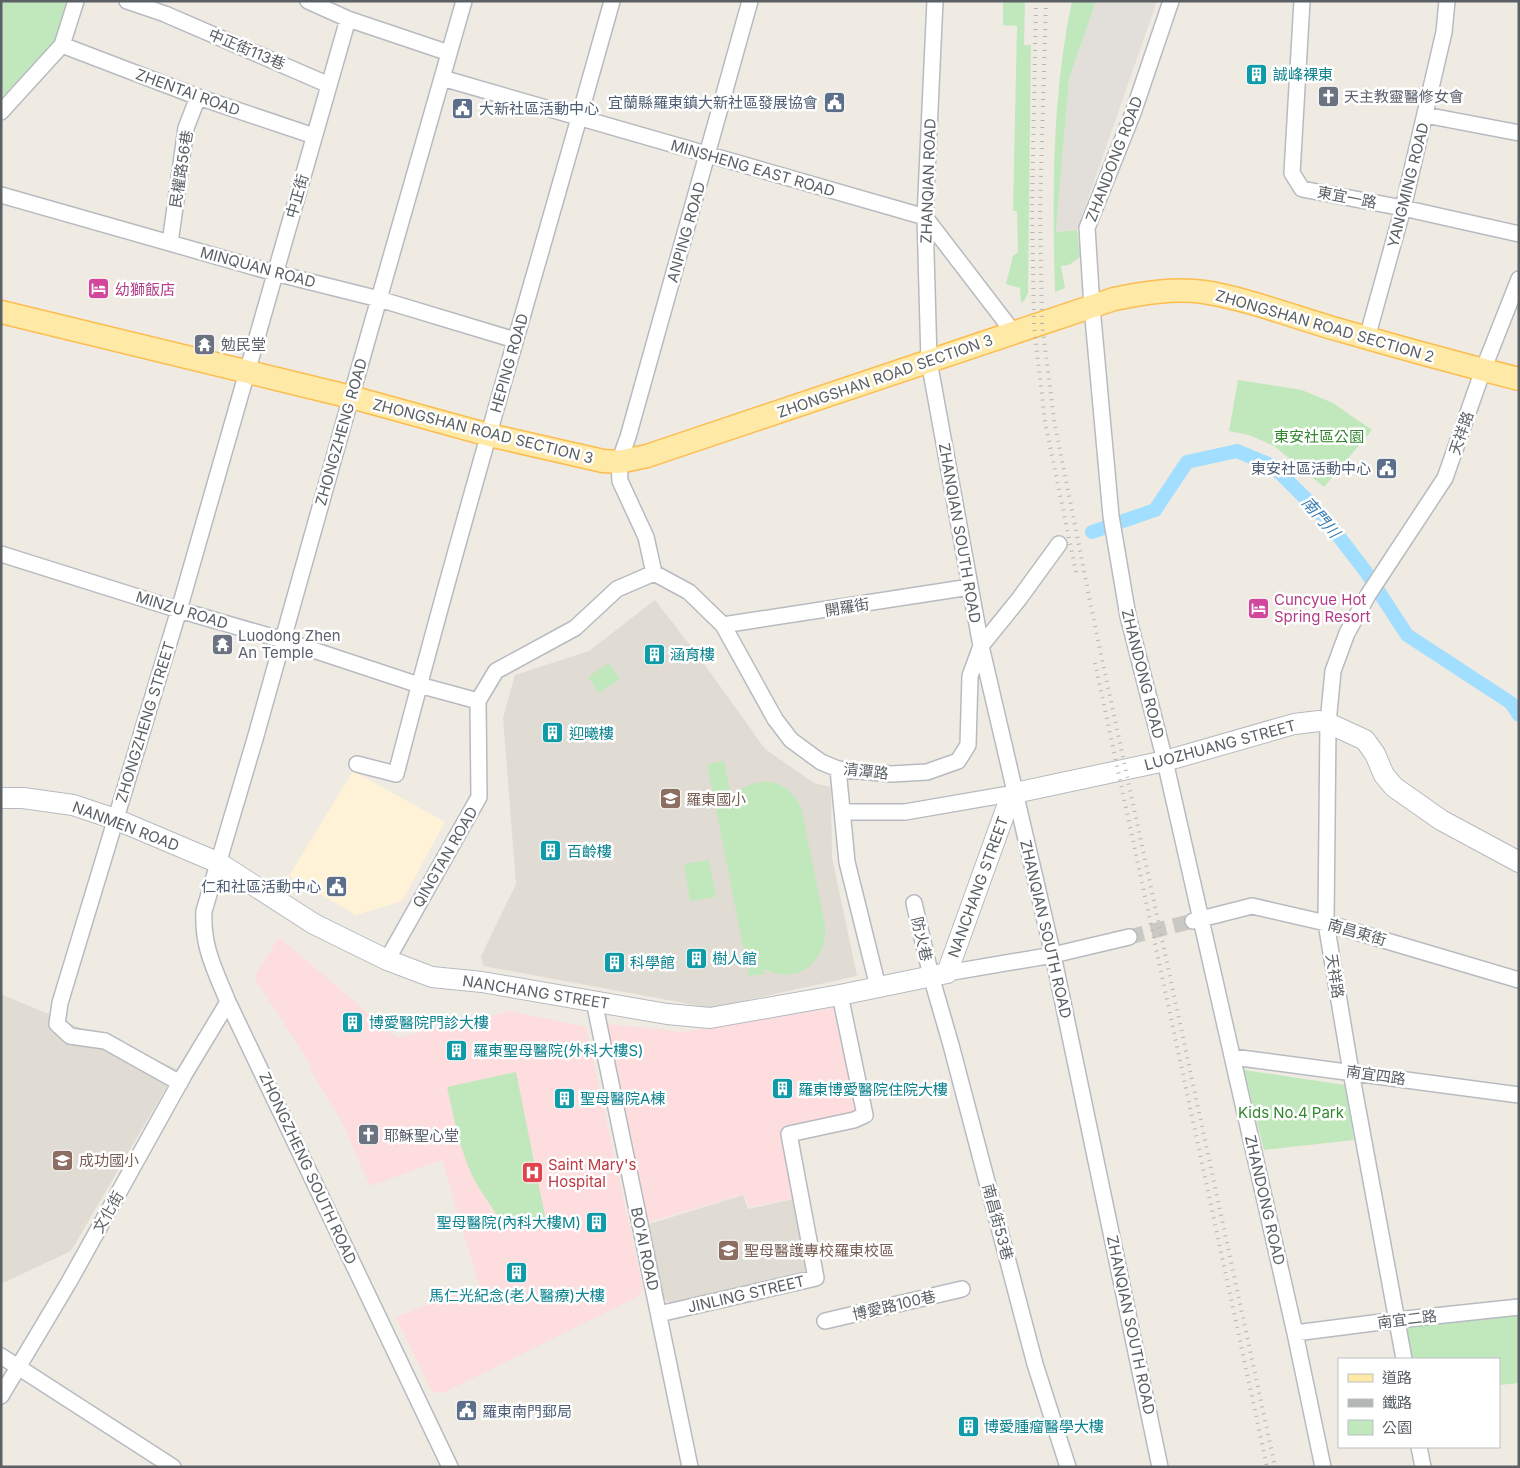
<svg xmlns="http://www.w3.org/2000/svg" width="1520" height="1468" viewBox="0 0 1520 1468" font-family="Inter,'Noto Sans TC',sans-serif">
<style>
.commercial{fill:#fff2d7}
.industrial{fill:#e2deda}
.education{fill:#e1dcd3}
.medical{fill:#fddddd}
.green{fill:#c0e8bc}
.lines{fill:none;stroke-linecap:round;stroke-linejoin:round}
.canal{stroke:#a2deff;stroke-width:14}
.street-tunnel{stroke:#cac8c2;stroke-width:15;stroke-dasharray:15 8;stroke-linecap:butt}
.street-casing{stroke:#b7bbc0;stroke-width:18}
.secondary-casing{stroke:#b6bac0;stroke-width:22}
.primary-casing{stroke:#fcbc4e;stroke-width:25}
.street{stroke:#fff;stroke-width:15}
.secondary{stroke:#fff;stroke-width:20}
.primary{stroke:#ffe9a7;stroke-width:22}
.rail{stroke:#b4b5b5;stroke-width:4;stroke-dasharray:1 6;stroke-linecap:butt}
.labels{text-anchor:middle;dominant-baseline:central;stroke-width:5;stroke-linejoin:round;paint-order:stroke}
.street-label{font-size:15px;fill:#5a6064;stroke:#fff}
.culture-label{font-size:15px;fill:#0d838f;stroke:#fff;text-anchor:start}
.worship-label{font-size:15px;fill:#5b616d;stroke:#fff;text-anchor:start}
.service-label{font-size:15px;fill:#4e5e75;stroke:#fff;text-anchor:end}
.hotel-label{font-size:15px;fill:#b23c85;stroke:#fff;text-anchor:start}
.park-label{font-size:15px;fill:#32872e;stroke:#fff}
.education-label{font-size:15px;fill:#785e54;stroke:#fff;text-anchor:start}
.health-label{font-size:15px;fill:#be3a42;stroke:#fff;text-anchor:start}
.water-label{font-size:16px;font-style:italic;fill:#357baf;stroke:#fff}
</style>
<rect width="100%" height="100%" fill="#efebe2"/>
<path class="commercial" d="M353,771L445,822L402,901L356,915L289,876Z"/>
<path class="industrial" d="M1096,1H1157L1077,230L1056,232L1069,79Z"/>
<path class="education" d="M655,600L697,654L765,749L814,783L831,787L832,857L857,976L711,1008L483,966L481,956L516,884L503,718L515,675L589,651Z
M1,994L177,1069L71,1251L1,1284Z
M743,1195L748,1209L794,1199L810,1275L674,1305L662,1298L646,1225Z"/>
<path class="medical" d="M279,937L397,1038L511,1011L586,1027L643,1289L637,1297L443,1393L432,1392L396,1317L479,1285L442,1160L370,1186L342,1122L311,1071L307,1059L254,977Z
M833,1008L857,1112L783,1126L796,1198L749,1207L744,1194L648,1222L607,1024L684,1032Z"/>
<path class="green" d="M1,1H69L56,41L1,98Z
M1003,1H1025L1024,45H1031L1028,293L1024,301L1021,303L1020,288L1006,284L1013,256L1018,252L1017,211H1013L1017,26L1003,25Z
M1072,1H1096L1069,79L1056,232L1077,230L1080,257L1069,265L1061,266L1065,288L1055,292C1052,195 1052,96 1072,1Z
M1238,380L1302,390L1333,403L1372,430L1324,487L1274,446L1249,435L1229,431Z
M609,663L620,679L599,693L588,677Z
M724,761L731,796C757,776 784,775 801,807L825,925C828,961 799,986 764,969L765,974L749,976L707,764Z
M709,860L716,897L690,901L684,864Z
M1244,1070L1345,1085L1354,1140L1264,1150Z
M516,1072L546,1221L504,1228C495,1209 481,1194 472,1175C459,1147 454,1117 447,1087Z
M1519,1314V1383L1499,1385V1359H1410L1404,1326Z"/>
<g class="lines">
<path class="canal" d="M1092,532L1155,510L1187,462L1237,451L1273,466L1324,517L1366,572L1407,635L1511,703L1519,715"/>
<path class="street-tunnel" d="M1129,937L1193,921"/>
<defs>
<path id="street" d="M127,1L165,14L329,85
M308,1L348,19L449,53
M935,1L925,217L929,361L981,646L1053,955L1160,1467
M1171,1L1133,113L1087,228L1092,307L1111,516L1128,616L1165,761L1295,1333L1323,1467
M1302,1L1292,173L1302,189L1403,208L1519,234
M62,45L198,97L314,136
M442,78L925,217L1014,333
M1,112L62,45L76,1
M1425,115L1519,133
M1,195L275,273L379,299L515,340
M170,243L186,128L198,97
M1367,338L1403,208L1444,32L1447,1
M1,554L179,610L283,640L419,685L478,701
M654,573L689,592L723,625L775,719L791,740L821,762L838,769L891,774L927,772L958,761L968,745L970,676L981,646L1019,599L1059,544
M654,573L646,537L620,481L619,462L628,437L750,1
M723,625L970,587
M357,764L396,774C463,515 540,259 612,1
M838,769L847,862L878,987
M843,812H905L1015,793
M914,903L931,976L951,1045L1035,1364L1068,1467
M1193,921L1252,906L1326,923L1519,980
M387,960L479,797L478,701L496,671L575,628L617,589L654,573
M947,973L1053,955L1129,937
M594,1001L690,1467
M1233,1057L1519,1095
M180,1083L105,1041L70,1036L57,1024L60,1003L179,610L348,19
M659,1314L816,1278L789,1134L854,1120L865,1115L840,995
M825,1321L962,1289
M1295,1333L1397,1320L1519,1307
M1,1356L173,1467
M1404,1359L1351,1072L1326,923L1328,723L1333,671L1347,633L1368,595L1445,478L1483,370L1519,279
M1,1396L69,1282L184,1075L228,1002
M1419,1447L1423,1467
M450,1467L228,1002C215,970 202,947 204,911L255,739L351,397L464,1"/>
<path id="secondary" d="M1,798H23L73,805L115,819L219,863L314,924L387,960L432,977L482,982L667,1014L710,1018L840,995L947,973L1009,801L1015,793L1165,761L1294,724L1319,721L1328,723L1365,740L1375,754L1384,775L1394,787L1441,820L1519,862"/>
<path id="primary" d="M1,312L351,397L489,435L603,461L619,462L647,456L1114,299C1143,293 1174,288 1204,292C1249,299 1299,319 1343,331C1401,348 1460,364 1519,379"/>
</defs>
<use href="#street" class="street-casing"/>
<use href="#secondary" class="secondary-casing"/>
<use href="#primary" class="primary-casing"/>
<use href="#street" class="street"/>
<use href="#secondary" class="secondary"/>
<use href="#primary" class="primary"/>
<path class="rail" d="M1036,1L1032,209L1034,326L1045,422L1077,577
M1046,1L1040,209L1042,323L1054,420L1096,631L1275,1467
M1095,663L1267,1467"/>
</g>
<defs>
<symbol id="building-square" viewBox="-11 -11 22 22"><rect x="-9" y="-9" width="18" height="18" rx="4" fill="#0f9aa8" stroke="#fff"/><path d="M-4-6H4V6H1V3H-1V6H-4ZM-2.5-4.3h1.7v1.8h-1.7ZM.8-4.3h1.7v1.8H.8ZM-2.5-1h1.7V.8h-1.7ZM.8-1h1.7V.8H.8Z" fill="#fff"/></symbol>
<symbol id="church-square" viewBox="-11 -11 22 22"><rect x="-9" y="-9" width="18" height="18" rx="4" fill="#6b7280" stroke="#fff"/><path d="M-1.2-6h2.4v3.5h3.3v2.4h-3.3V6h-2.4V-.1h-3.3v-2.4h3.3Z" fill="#fff"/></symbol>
<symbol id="civic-square" viewBox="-11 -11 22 22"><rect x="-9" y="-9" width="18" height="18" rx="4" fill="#5c6f8a" stroke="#fff"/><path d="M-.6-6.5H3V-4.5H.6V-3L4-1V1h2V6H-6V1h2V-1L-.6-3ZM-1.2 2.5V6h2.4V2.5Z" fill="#fff"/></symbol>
<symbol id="hotel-square" viewBox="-11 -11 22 22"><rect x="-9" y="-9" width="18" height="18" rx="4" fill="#d1479c" stroke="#fff"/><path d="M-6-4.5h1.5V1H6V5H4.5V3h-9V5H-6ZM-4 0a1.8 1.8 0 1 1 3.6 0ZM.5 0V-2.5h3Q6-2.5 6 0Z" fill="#fff"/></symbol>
<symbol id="temple-square" viewBox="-11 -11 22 22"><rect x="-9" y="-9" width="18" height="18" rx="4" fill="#6b7280" stroke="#fff"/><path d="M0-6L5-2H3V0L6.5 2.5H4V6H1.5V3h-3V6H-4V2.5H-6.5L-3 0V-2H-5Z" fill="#fff"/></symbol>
<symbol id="school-square" viewBox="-11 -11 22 22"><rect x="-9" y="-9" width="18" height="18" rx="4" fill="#8d6e63" stroke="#fff"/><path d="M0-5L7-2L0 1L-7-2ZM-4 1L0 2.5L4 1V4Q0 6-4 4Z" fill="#fff"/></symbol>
<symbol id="hospital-square" viewBox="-11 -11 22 22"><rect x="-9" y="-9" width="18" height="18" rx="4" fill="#e0444e" stroke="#fff"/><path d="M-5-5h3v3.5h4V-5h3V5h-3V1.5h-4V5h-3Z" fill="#fff"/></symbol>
<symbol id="university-square" viewBox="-11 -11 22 22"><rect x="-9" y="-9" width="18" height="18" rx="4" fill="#8d6e63" stroke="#fff"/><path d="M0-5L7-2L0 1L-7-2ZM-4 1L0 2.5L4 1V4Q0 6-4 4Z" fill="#fff"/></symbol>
</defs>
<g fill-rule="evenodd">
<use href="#building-square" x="1244" y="62" width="25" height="25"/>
<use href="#church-square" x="1316" y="84" width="25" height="25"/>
<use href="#civic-square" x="822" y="90" width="25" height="25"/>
<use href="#civic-square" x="450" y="96" width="25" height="25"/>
<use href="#hotel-square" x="86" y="276" width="25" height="25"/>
<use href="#temple-square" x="192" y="332" width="25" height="25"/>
<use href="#civic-square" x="1374" y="456" width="25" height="25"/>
<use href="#hotel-square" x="1246" y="596" width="25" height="25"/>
<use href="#temple-square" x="210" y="632" width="25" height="25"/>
<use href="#building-square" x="642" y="642" width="25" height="25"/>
<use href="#building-square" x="540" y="720" width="25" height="25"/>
<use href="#school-square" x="658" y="786" width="25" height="25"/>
<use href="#building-square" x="538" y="838" width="25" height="25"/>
<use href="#civic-square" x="324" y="874" width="25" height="25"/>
<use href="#building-square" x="684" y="946" width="25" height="25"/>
<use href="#building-square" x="602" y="950" width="25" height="25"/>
<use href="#building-square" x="340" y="1010" width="25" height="25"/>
<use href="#building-square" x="444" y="1038" width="25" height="25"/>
<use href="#building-square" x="770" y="1076" width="25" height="25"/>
<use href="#building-square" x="552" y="1086" width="25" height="25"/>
<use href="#church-square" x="356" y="1122" width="25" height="25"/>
<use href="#school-square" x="50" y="1148" width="25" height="25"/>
<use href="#hospital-square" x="520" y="1160" width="25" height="25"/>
<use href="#building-square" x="584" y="1210" width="25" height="25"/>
<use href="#university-square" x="716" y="1238" width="25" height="25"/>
<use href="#building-square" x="504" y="1260" width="25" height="25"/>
<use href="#civic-square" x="454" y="1398" width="25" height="25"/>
<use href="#building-square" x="956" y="1414" width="25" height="25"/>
</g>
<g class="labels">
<g class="street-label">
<text transform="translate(247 49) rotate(23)">中正街113巷</text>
<text transform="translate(188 92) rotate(20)">ZHENTAI ROAD</text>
<text transform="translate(1114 159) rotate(-69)">ZHANDONG ROAD</text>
<text transform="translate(753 168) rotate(16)">MINSHENG EAST ROAD</text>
<text transform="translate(181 169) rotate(-81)">民權路56巷</text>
<text transform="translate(928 181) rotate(-88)">ZHANQIAN ROAD</text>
<text transform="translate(1408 185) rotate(-76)">YANGMING ROAD</text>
<text transform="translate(297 196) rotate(-74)">中正街</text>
<text transform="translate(1347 197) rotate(11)">東宜一路</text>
<text transform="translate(686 232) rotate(-74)">ANPING ROAD</text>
<text transform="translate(258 267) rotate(15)">MINQUAN ROAD</text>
<text transform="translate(1325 326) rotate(16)">ZHONGSHAN ROAD SECTION 2</text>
<text transform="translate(509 363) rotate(-74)">HEPING ROAD</text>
<text transform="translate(885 376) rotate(-19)">ZHONGSHAN ROAD SECTION 3</text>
<text transform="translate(483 431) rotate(14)">ZHONGSHAN ROAD SECTION 3</text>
<text transform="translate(341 432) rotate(-74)">ZHONGZHENG ROAD</text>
<text transform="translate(1461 433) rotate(-71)">天祥路</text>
<text transform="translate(960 533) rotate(80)">ZHANQIAN SOUTH ROAD</text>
<text transform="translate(847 607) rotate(-9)">開羅街</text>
<text transform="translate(182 610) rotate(17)">MINZU ROAD</text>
<text transform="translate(1143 674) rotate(76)">ZHANDONG ROAD</text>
<text transform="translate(145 722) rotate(-73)">ZHONGZHENG STREET</text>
<text transform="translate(1220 745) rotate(-15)">LUOZHUANG STREET</text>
<text transform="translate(866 771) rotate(6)">清潭路</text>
<text transform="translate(126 826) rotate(21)">NANMEN ROAD</text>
<text transform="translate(445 857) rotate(-60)">QINGTAN ROAD</text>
<text transform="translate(978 887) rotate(-70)">NANCHANG STREET</text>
<text transform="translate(1046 929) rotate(77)">ZHANQIAN SOUTH ROAD</text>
<text transform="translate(1357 932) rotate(16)">南昌東街</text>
<text transform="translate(922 939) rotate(77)">防火巷</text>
<text transform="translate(1335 976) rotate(81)">天祥路</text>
<text transform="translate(536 992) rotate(9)">NANCHANG STREET</text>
<text transform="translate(1376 1075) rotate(8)">南宜四路</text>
<text transform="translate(308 1168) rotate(65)">ZHONGZHENG SOUTH ROAD</text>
<text transform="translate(1265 1200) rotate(77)">ZHANDONG ROAD</text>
<text transform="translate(108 1212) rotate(-60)">文化街</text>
<text transform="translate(998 1222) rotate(75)">南昌街53巷</text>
<text transform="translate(645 1249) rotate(78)">BO'AI ROAD</text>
<text transform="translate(746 1294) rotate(-13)">JINLING STREET</text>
<text transform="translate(894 1305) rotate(-13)">博愛路100巷</text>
<text transform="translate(1407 1319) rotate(-7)">南宜二路</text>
<text transform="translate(1131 1325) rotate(78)">ZHANQIAN SOUTH ROAD</text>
</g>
<g class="culture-label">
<text x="1273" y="74">誠峰裸東</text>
<text x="670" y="654">涵育樓</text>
<text x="569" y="733">迎曦樓</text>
<text x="567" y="851">百齡樓</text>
<text x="712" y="958">樹人館</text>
<text x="630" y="962">科學館</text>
<text x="369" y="1022">博愛醫院門診大樓</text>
<text x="473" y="1050">羅東聖母醫院(外科大樓S)</text>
<text x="798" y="1089">羅東博愛醫院住院大樓</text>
<text x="580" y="1098">聖母醫院A棟</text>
<text x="581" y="1222" text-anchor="end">聖母醫院(內科大樓M)</text>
<text x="517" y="1295" text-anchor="middle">馬仁光紀念(老人醫療)大樓</text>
<text x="984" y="1426">博愛腫瘤醫學大樓</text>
</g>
<g class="worship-label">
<text x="1344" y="96">天主教靈醫修女會</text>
<text x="221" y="344">勉民堂</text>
<text x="238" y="635">Luodong Zhen<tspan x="238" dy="17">An Temple</tspan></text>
<text x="384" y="1135">耶穌聖心堂</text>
</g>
<g class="service-label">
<text x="818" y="102">宜蘭縣羅東鎮大新社區發展協會</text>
<text x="479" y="108" text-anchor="start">大新社區活動中心</text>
<text x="1371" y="468">東安社區活動中心</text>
<text x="321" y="886">仁和社區活動中心</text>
<text x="482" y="1411" text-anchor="start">羅東南門郵局</text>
</g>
<g class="hotel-label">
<text x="115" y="289">幼獅飯店</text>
<text x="1274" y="599">Cuncyue Hot<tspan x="1274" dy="17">Spring Resort</tspan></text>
</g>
<g class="park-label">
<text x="1319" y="436">東安社區公園</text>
<text x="1291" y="1112">Kids No.4 Park</text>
</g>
<g class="education-label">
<text x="686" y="799">羅東國小</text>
<text x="79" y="1160">成功國小</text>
<text x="744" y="1250">聖母醫護專校羅東校區</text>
</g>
<g class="health-label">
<text x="548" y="1164">Saint Mary's<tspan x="548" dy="17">Hospital</tspan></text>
</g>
<g class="water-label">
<text transform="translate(1321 517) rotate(49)">南門川</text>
</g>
</g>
<rect width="1520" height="1468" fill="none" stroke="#5a6064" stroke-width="5"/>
<rect x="1338" y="1358" width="162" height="90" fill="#ffffff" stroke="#bdbfc1"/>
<rect x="1348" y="1374" width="25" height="8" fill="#ffe9a7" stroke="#bdbfc1"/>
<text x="1382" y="1383" font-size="15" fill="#5a6064">道路</text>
<rect x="1348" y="1399" width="25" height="8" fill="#b4b5b5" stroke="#bdbfc1"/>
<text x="1382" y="1408" font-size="15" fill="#5a6064">鐵路</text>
<rect x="1348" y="1420" width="25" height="15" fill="#c0e8bc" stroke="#bdbfc1"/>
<text x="1382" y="1433" font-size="15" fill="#5a6064">公園</text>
</svg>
